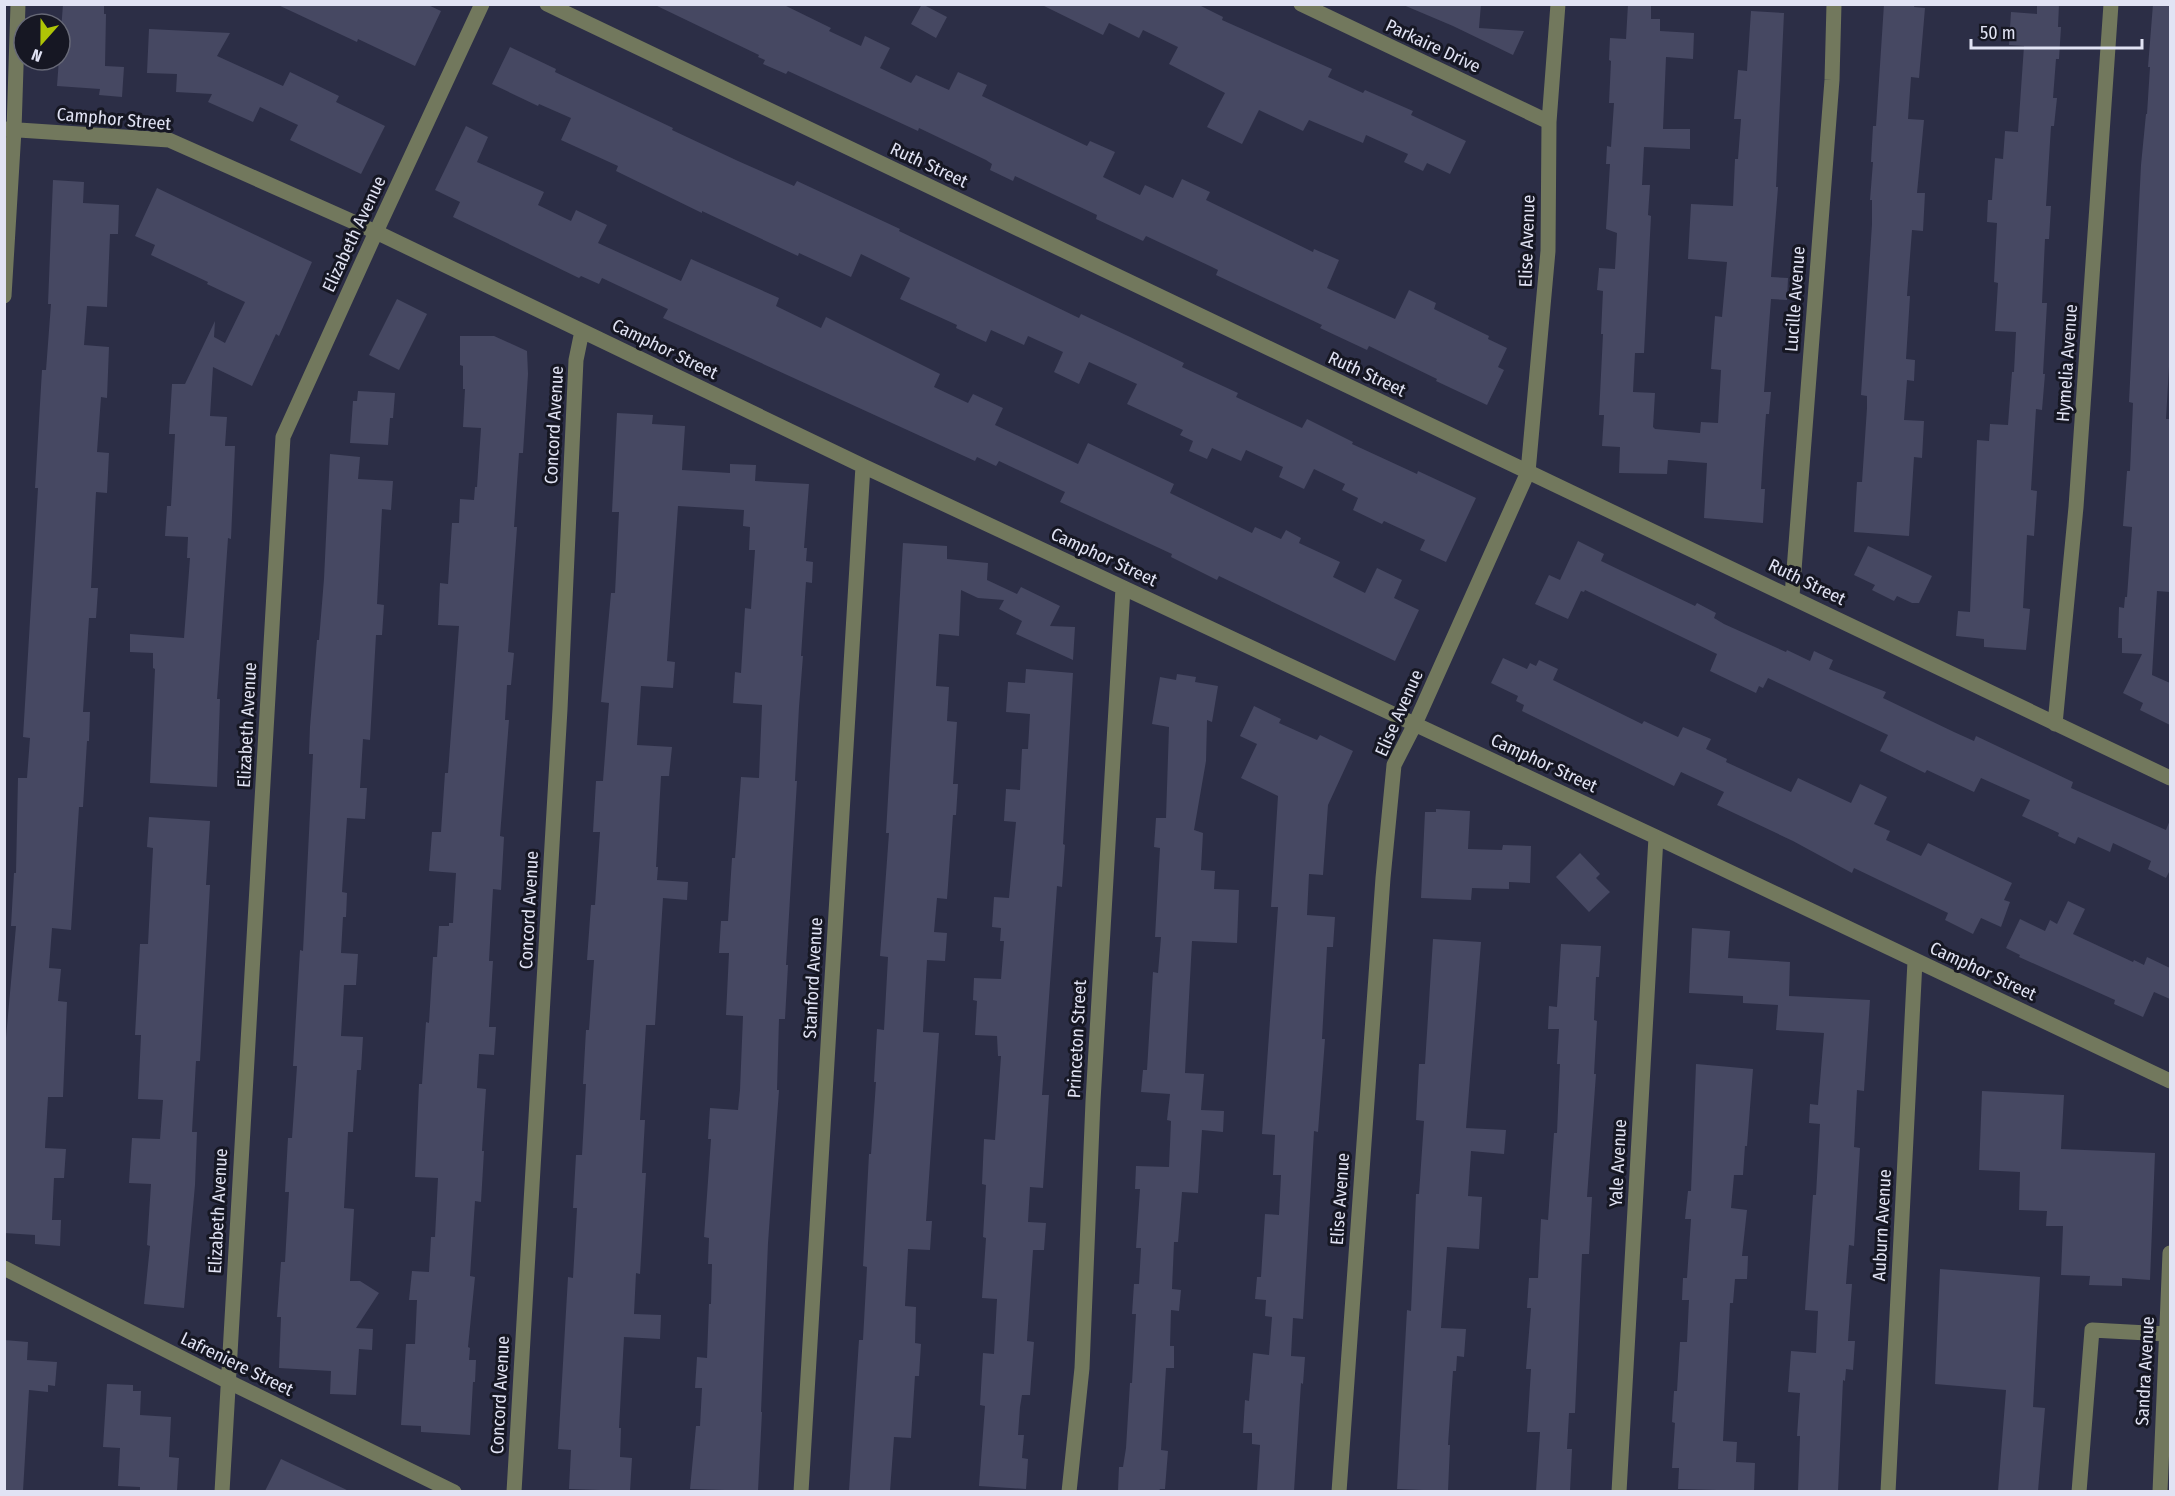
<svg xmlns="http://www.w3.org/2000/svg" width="2175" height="1496" viewBox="0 0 2175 1496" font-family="'Fira Sans Condensed',sans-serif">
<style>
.building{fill:#464862}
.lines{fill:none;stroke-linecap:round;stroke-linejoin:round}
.minor{stroke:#72785d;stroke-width:15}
.labels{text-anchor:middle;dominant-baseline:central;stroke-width:6;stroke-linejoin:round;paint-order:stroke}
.street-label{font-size:18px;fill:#e1e3f4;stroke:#161723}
</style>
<rect width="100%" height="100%" fill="#2c2e46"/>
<path class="building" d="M63,4H104V14H106L105,66L124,67L122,97L99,95L100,89L57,86Z
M276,4H426L441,11L415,66L358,39L357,42Z
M653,4H782L831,28L829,31L861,46L865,36L890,48L880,68L911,83L916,75L949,90L958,72L987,85L982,96L1087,146L1090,141L1115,152L1103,177L1140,195L1145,185L1173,198L1182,179L1210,192L1206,200L1313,252L1314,249L1339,260L1327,288L1395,319L1409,290L1436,303L1434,309L1489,336L1488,339L1507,348L1498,367L1504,370L1487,405L1436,381L1437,379L1369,346L1367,350L1320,328L1322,325L1216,275L1218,270L1212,267L1146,236L1143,241L1096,219L1097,215L1015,176L1013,181L990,170L992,164L986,160L919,128L918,131L788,71L786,74L763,64L765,60L758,57L759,55Z
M922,4L947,17L936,38L911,24Z
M1040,4H1197L1223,17L1222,20L1332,69L1328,77L1363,93L1365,90L1413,111L1411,115L1466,141L1450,174L1427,163L1423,171L1404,162L1408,154L1366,135L1363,143L1309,120L1303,131L1259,110L1242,144L1207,127L1225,93L1169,64L1178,47L1143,30L1139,38L1109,23L1103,35Z
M1401,4H1481L1479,28L1524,31L1513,55L1453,26Z
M1628,4H1651V19H1660V31L1694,33L1693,59L1666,57L1663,129H1690V149L1644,147L1642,185H1650L1648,215L1651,216L1644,353H1635L1633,392L1655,393L1653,427L1655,429L1700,433L1701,422L1718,423L1721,370L1711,369L1715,316L1722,317L1727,262L1688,259L1691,204L1733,206L1735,159H1738L1741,119H1734L1738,70L1747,71L1751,11L1784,13L1776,187H1778L1771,277L1788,278L1787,300L1771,299L1764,392H1771L1769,414H1766L1763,455L1761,489H1765L1763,523L1704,518L1707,463L1668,460L1667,474L1619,473L1620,447L1602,446L1604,415H1599L1603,334H1601L1603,291L1597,290L1599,268L1615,269L1617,233L1606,229L1610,164H1606L1607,146L1611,147L1614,103H1609L1611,61L1609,60L1610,38L1626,39Z
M1884,4H1915L1914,7L1925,8L1919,78L1911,77L1908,119L1924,120L1917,193H1925L1923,231L1912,230L1907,296H1910L1906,359L1915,360L1914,381L1907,380L1904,420L1924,421L1922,458L1914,457L1909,536L1854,532L1857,482H1862L1867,408V396L1861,395L1872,224V200H1870L1873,162H1871L1873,126H1876Z
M2037,4H2059L2058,27H2061L2059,59H2056L2053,98H2057L2054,126H2051L2046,206H2051L2049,239H2045L2042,303H2047L2043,374H2045L2042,410L2036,409L2031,490L2037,491L2034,536L2027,535L2023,608L2030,609L2026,650L1984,647V639L1956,636L1958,611L1970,612L1977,440L1989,441L1990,424L2008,425L2012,372H2014L2016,332L1995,331L1998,283L1994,282L1997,223L1987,222L1988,200H1992L1995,158L2003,159L2005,131L2018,132L2024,46L2009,45L2011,12L2037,14Z
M2153,4H2170V349L2166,419H2170V592L2157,591L2152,675L2170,683V725L2140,710L2143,703L2123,693L2142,654L2122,653V638H2118L2119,607L2124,608L2125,597H2127L2132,527L2123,526L2127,471H2130L2133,403L2129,402L2141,165L2146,114H2147L2150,67H2148Z
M149,29L230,33L217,56L283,86L290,72L339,96L336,102L385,126L361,174L290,140L298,125L260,107L253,122L208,102L212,94L176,92L177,74L147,73Z
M510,47L556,69L555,72L673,128L672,130L738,161L794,186L797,181L900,229L899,231L1079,318L1081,314L1128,336L1184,363L1182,367L1238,393L1236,397L1302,428L1307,419L1353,442L1352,444L1417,474L1418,471L1476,498L1446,562L1420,550L1425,540L1384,521L1382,524L1353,510L1358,498L1342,490L1345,484L1314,469L1304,489L1279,477L1283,467L1246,450L1241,461L1212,448L1207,459L1189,451L1193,441L1180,435L1183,430L1127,404L1137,384L1089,362L1079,384L1054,372L1063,352L1028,336L1024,345L991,330L986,342L956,328L957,325L900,299L910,278L861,254L851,277L799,253L798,256L702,211V213L616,171L618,166L561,140L571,118L539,104L538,106L492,84Z
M466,126L488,137L477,162L544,192L538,205L571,221L576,210L607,225L598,243L681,281L691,259L779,298L776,306L821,328L826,317L940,374L934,387L968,403L973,394L1003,408L995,425L1078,464L1088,443L1174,484L1170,493L1252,533L1255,527L1281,539L1286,530L1301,538L1299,543L1340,562L1333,577L1365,593L1377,568L1402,580L1394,598L1419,610L1395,661L1219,576L1217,580L1171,557L1172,554L1060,502L1065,492L999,461L996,466L977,457L975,461L663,318L668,309L602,278L599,284L581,276L579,278L453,217L460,202L435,190Z
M53,180L84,182L83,203L119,205L118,234H110L107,307L87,306L84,345L109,347L107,398L101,397L97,452L109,453L107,493L96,492L91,588H98L96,618H89L83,712H90L89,741H87L83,807H79L71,930L52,928L49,968L61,969L58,1001L67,1002L63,1097H48L45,1148L66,1149L64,1178H54L52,1220H61L60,1246L35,1244V1235L4,1233V1060L16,926H11L14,873H16L18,778H27L30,738L23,737L38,488H35L42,370H46L51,304H48Z
M157,188L312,262L279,336L276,334L252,386L213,367L210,416L227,417L225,446H235L231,539L228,538L217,699H220L217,787L150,783L155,669L153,668V653L130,652V634L184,638L190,558H187L188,537L165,536L167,506H171L175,434H169L172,384H185L215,321L214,337L225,343L245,302L207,284L208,282L151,255L155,245L135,236Z
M397,299L427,314L399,370L369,355Z
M460,336H494L527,351L528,374L523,453H519L514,527H517L508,652L514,653L511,685H507L505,720H509L500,836L504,837L501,890L493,889L489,961H493L489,1027H496L494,1055L479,1054L477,1088L486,1089L482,1151H484L481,1202L475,1201L470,1276L475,1277L468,1347L470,1348L469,1360H476L475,1382H473L470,1435L421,1432V1426L401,1425L406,1344H415L417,1300H409L412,1271L429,1272L431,1237H435L438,1178L415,1177L419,1084H422L426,1022L429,1023L433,957H437L439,926H449V923H453L456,873L429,871L432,832H441L445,773H448L459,626L438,625L440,583L448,584L452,523H459L460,499L474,500L475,487H477L481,428L463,427L465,389H463V366L460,365Z
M358,391L395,393L393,418H390L388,445L350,443L353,401H357Z
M617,413L653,415L652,424L685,426L682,470L730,473V464L756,465L755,481L809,484L804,548H807L806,561L813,562L812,583L806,582L801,656H803L799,707L795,781H797L786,965H788L785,1019H779L777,1090H779L768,1243L761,1412H762L758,1491L690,1489L696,1426H700L702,1388H695L697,1357L707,1358L709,1304H711L712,1264H708L709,1238L704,1237L711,1139H708L710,1108L738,1110L740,1090L743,1016L726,1015L729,953H719L721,921H728L732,858H735L741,777L759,778L762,705L733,703L735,672L741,673L745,608L751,609L755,550H749L750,527L743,526L744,510L678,506L667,661L675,662L673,688L641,686L637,745L672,747L669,776H661L656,867H658L657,880L688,882L687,900L663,898L655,1025H646L640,1120H645L642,1173H646L640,1274L636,1273L634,1314L661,1315L660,1339L624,1337L619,1428H621L620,1457L632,1458L630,1491L569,1489L571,1450L558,1449L568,1277L573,1278L577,1208H573L576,1155H582L586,1084H583L586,1030H589L594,960H587L591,905H595L600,832H593L596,781H603L609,703L601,702L611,593H615L619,512H612Z
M330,454L360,457L358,479L393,481L391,510L382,509L377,604L384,605L382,635H376L370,740L363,739L360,788H367L365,819L347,818L342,892L347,893L346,917H343L341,953L358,954L356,985H344L341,1036L363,1037L361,1070H357L353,1132H348L344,1208L354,1209L350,1281H360L379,1293L356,1328L373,1329L372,1350L359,1349L356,1395L330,1394L331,1371L279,1368L281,1317H277L281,1262H285L289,1192H285L288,1138H292L297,1066H293L300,950L303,951L313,754H309L310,727L317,640H319L324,579Z
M1578,541L1604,554L1601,561L1695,606L1697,603L1716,613L1714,618L1724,624L1786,652L1787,650L1810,661L1814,651L1833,660L1829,669L1886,692L1883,698L1954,732L1974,741L1976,736L2073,782L2071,788L2166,830L2170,820V870L2166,878L2148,869L2151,861L2113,843L2110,852L2078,837L2075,844L2058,836L2059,833L2022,816L2030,800L1981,778L1974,792L1927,770L1925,773L1880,751L1888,735L1768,678L1763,688L1759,686L1756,693L1710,671L1717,654L1585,590L1584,592L1581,591L1568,619L1535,604L1549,575L1560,580Z
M903,543L947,546V559L988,563L987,580L1017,594L1021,587L1060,606L1050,626L1075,627L1073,660L1016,634L1022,621L999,609L1004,600L978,598L961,590L959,636L939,634L936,686L949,687L947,721L957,722L953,784H958L956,815H953L947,899L937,898L934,932L947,933L945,961L927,960L923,1032L939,1033L926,1221H932L930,1250L908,1249L905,1306L916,1307L915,1343L921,1344L919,1376H915L911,1438L894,1437L890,1491H849L859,1340H863L867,1267L863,1266L869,1154H871L876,1082H874L877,1029L884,1030L888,957L880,956L889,833H886Z
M1868,546L1932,576L1919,603H1912L1897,596L1894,601L1872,590L1875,585L1854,575Z
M1503,658L1527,669L1530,663L1536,666L1539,660L1558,669L1553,680L1642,724L1644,721L1678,737L1683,727L1711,739L1706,749L1727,759L1726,762L1791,792L1798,778L1851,803L1860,784L1887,797L1874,824L1890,831L1886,840L1921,856L1928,843L2012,883L2004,900L2010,902L2001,927L1981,918L1973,934L1945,920L1948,913L1854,868L1852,873L1793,841L1717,805L1724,792L1681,772L1674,786L1522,711L1524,705L1516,701L1518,696L1491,683Z
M1026,669L1073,673L1063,844L1065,845L1062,887L1057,886L1042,1095H1049L1043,1188L1030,1187L1028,1222L1046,1223L1044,1250H1033L1027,1341L1034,1342L1032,1368L1030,1395H1022L1020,1407L1018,1435H1024L1022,1458L1028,1459L1026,1489L979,1486L985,1406L980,1405L983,1353L994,1354L997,1299L982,1298L986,1238L983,1237L986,1185L982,1184L984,1139L995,1140L1001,1056H998L997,1036L975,1035L977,1001L973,1000L974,978L1001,979L1004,941H1000L1001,928L992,927L994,897L1009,898L1016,822L1004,821L1006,789L1020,790L1022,749H1028L1030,714L1006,712L1008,682L1025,683Z
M1177,674L1196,677L1195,682L1218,686L1212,722L1207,720L1206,761L1194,830L1203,833L1201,870L1215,871L1214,889L1239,890L1237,943L1192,941L1185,1073L1204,1074L1201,1110L1224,1111L1223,1132L1202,1130L1198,1193L1182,1192L1178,1242H1174L1172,1289L1181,1290L1179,1311L1171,1310L1170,1346H1174V1368H1166L1161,1450L1168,1451L1165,1489H1160L1159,1491H1118L1119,1467H1123L1126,1448L1130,1383H1132L1136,1314H1132L1134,1284H1139L1141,1248H1136L1140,1189H1135L1136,1166L1169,1167L1171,1121L1167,1120L1170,1094L1141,1092L1143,1070H1147L1153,972L1158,973L1161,937H1155L1160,848L1154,847L1156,818H1166L1169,727L1152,724L1160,677L1176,680Z
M1254,706L1281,719L1279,723L1317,740L1320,735L1353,751L1328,805L1323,875L1309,874L1307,915L1335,917L1333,947H1327L1322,1039H1325L1318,1132L1314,1131L1303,1319L1293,1318L1291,1356L1305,1357L1303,1384L1301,1383L1294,1491H1257L1260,1445L1252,1444V1433H1243L1245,1400L1249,1401L1253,1353L1269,1355L1272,1317L1265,1316L1266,1300L1255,1299L1257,1277H1261L1265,1214L1279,1215L1281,1175H1273L1275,1135L1262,1134L1278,907H1271L1278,796L1241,778L1257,744L1240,736Z
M1436,809L1470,811L1468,849L1502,850L1503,845L1531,846L1530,883L1509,882V889L1472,888L1471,900L1421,898L1425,812H1436Z
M149,817L210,821L206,885H210L207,938L200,1061H196L192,1132H197L195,1185L184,1308L144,1304L150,1246L147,1245L151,1184L129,1183L132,1138L160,1139L163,1100L138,1099L141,1035H135L140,944H148L153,848L147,847Z
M1580,853L1600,874L1596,878L1610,892L1589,912L1556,877Z
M2068,901L2085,909L2073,934L2133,962L2134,960L2144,965L2147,957L2170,968V999L2154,992L2143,1017L2114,1004L2115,1000L2019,957L2020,955L2006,948L2020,919L2045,931L2050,920L2057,924Z
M1692,928L1730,931L1728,958L1790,962L1789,996L1870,1000L1864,1091L1857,1090L1854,1147L1860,1148L1854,1246L1849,1245L1846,1284H1852L1848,1341H1855L1853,1370L1846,1369L1845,1381L1843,1380L1838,1491H1798L1800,1436H1797L1800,1393L1788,1392L1791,1351L1816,1353L1818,1311L1805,1310L1813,1195H1816L1820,1124L1809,1123L1810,1104L1818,1105L1824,1033L1776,1030L1778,1005L1743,1003V996L1689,993Z
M1433,939L1481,942L1466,1128L1506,1130L1504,1154L1471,1151L1468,1196L1482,1197L1479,1249L1447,1247L1441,1328L1466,1329L1464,1357L1457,1356L1456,1371H1453L1448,1445H1450L1448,1491L1397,1489L1407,1310L1411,1311L1416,1194H1419L1424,1121L1416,1120L1419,1064H1425Z
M1561,944L1601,946L1599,977H1596L1594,1020L1597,1021L1594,1074H1596L1587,1197H1592L1589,1254H1582L1575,1413H1569L1567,1449H1572L1570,1491H1536L1540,1432H1527L1531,1369H1526L1531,1308H1527L1529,1278H1538L1541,1219L1548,1220L1554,1133H1557L1560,1064H1557L1559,1029H1548L1549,1006L1557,1007Z
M1696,1064L1753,1069L1747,1146H1745L1743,1175H1734L1731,1208L1747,1210L1742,1256H1748L1747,1279H1735L1733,1303H1730L1723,1441L1737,1442L1736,1462L1755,1463L1754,1491L1678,1489L1679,1468H1672L1675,1423L1672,1422L1674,1391H1677L1680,1342H1687L1689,1300H1682L1683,1278H1687L1691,1219H1685L1688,1191H1691Z
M1982,1091L2064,1095L2061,1149L2155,1153L2150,1280L2122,1278V1286L2089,1285L2090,1276L2061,1275L2063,1226H2046L2047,1211L2019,1210L2020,1172L1979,1170Z
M1940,1269L2040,1277L2033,1407L2045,1408L2038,1491H1998L2006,1390L1935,1384Z
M4,1340L28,1342L27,1360L57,1362L55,1386L48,1385V1392L29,1390L23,1491H4Z
M107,1384L133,1385V1391H141L140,1415L171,1417L169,1457L179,1458L177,1491H140V1487L118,1486L120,1448L103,1447Z
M281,1459L349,1491H265Z"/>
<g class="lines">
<path class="minor" d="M547,4L2170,778
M1301,4L1549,122
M4,129L169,140L376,232L863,466L1656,837L2170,1081
M4,296L14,130L18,4
M1792,596L1832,80L1834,4
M2055,724L2076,507L2111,4
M4,1268L227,1381L454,1492
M222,1492L283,437L376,232L482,4
M514,1492L560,709L576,360L582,331
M801,1492L863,466
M1069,1492L1082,1368L1093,1101L1123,588
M1339,1492L1383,878L1394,765L1415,724L1528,472L1548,251L1549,122L1558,4
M1619,1492L1656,837
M1888,1492L1915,961
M2079,1492L2092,1330L2166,1334
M2160,1492L2170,1253"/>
</g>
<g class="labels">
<g class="street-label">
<text transform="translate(1433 46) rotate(25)">Parkaire Drive</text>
<text transform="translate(114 119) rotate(5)">Camphor Street</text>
<text transform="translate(929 165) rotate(25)">Ruth Street</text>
<text transform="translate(354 234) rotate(-65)">Elizabeth Avenue</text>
<text transform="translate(1527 241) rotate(-88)">Elise Avenue</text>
<text transform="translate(1795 299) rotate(-86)">Lucille Avenue</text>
<text transform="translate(665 349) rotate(26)">Camphor Street</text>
<text transform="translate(2067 363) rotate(-86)">Hymelia Avenue</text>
<text transform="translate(1367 374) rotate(25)">Ruth Street</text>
<text transform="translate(554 425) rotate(-87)">Concord Avenue</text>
<text transform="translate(1104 557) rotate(25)">Camphor Street</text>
<text transform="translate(1807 582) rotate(26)">Ruth Street</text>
<text transform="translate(1399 713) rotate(-66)">Elise Avenue</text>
<text transform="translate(247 725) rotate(-87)">Elizabeth Avenue</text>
<text transform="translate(1544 763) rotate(25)">Camphor Street</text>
<text transform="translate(529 910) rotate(-87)">Concord Avenue</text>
<text transform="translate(1983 971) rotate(25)">Camphor Street</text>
<text transform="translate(813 978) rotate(-87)">Stanford Avenue</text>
<text transform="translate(1077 1039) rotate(-87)">Princeton Street</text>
<text transform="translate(1618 1163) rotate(-87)">Yale Avenue</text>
<text transform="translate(1340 1199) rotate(-86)">Elise Avenue</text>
<text transform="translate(218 1211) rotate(-87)">Elizabeth Avenue</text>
<text transform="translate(1882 1225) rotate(-87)">Auburn Avenue</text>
<text transform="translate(237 1364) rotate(26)">Lafreniere Street</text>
<text transform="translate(2145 1371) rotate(-87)">Sandra Avenue</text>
<text transform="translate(500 1395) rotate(-87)">Concord Avenue</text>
</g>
</g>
<rect width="2175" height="1496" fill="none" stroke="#e1e3f4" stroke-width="12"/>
<g transform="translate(42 42) rotate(201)"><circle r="28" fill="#161723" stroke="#676977" stroke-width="1.5"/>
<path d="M0-4.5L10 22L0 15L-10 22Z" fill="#afc506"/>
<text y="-9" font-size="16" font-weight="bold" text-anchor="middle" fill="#e1e3f4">N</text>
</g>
<path d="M1971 39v9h171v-9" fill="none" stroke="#e1e3f4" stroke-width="3"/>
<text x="1980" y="39" font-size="18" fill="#e1e3f4" stroke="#161723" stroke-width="4.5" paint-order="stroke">50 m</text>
</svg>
